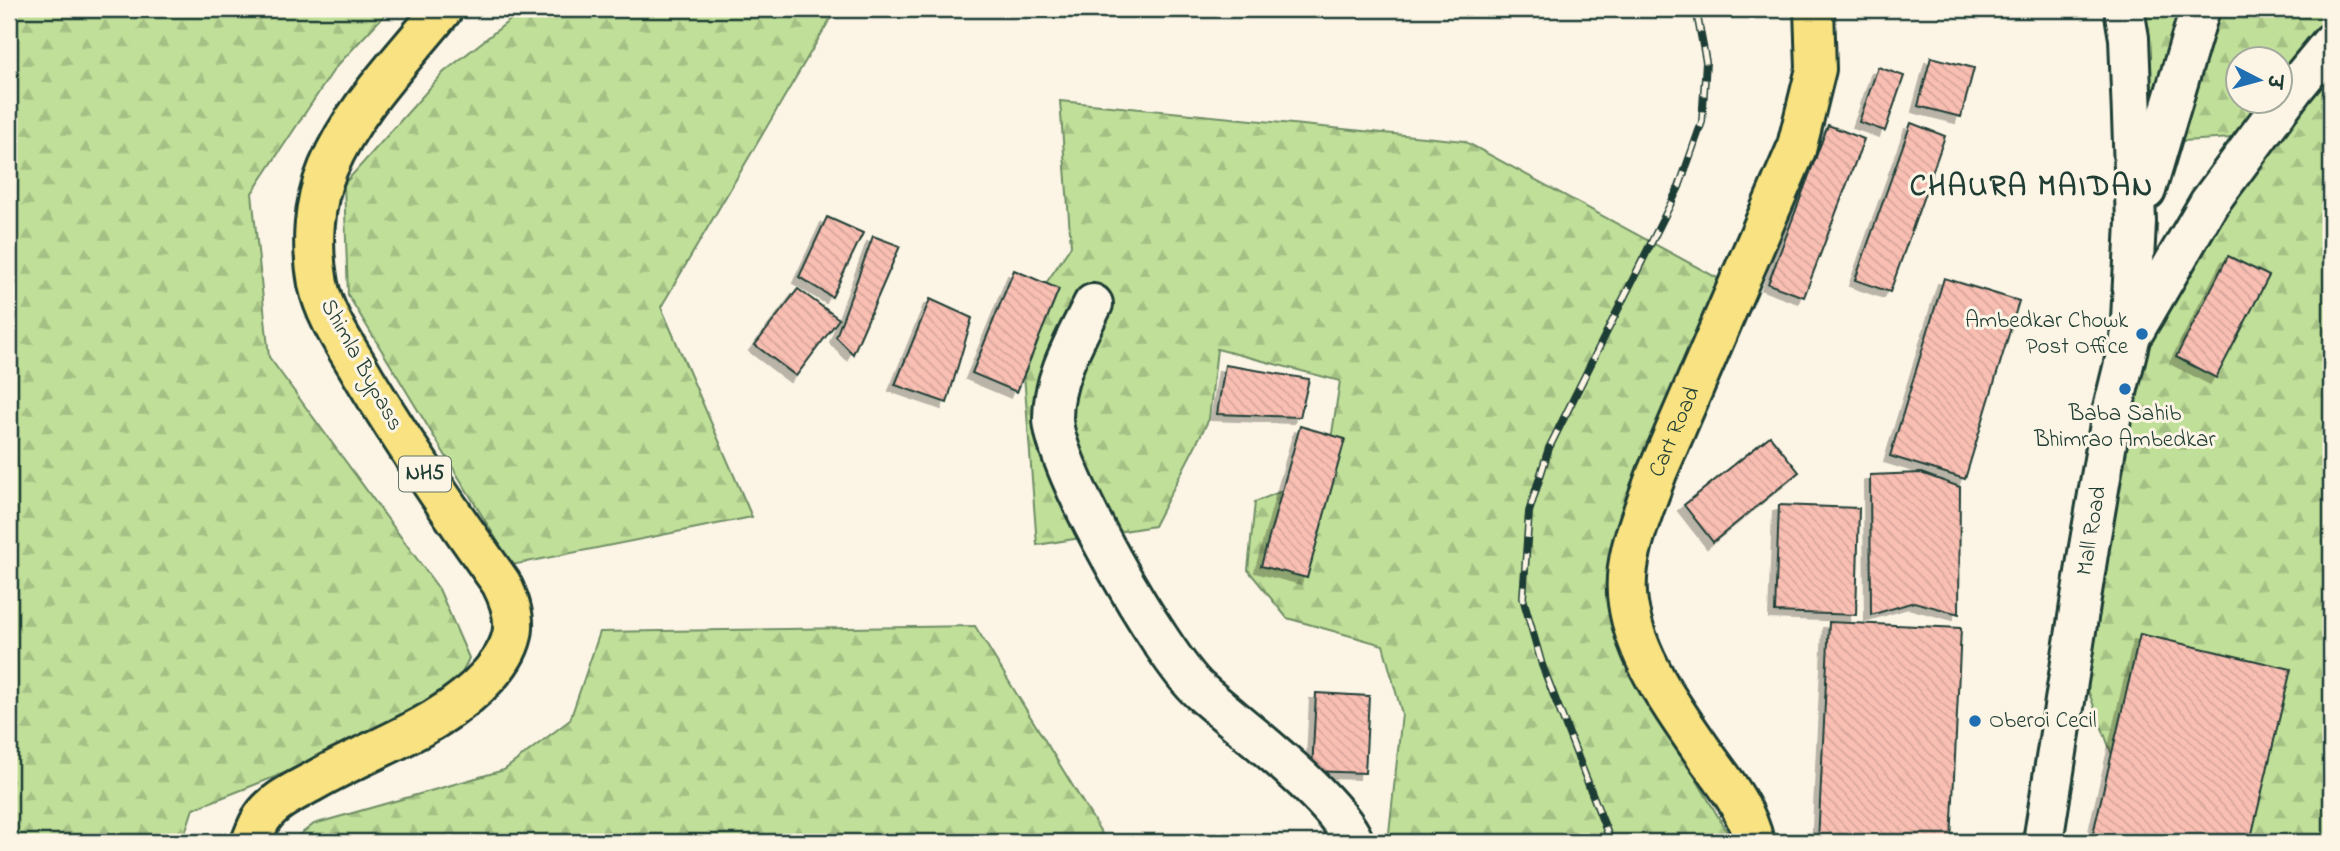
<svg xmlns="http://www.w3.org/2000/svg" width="2340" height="851" viewBox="0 0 2340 851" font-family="'Indie Flower','Playpen Sans Deva',sans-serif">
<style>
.forest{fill:url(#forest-firs);stroke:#708e66;stroke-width:2;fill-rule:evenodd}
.building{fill:url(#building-back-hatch);stroke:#1f3d34;stroke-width:2;filter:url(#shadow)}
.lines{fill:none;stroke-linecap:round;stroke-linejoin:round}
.minor-casing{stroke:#1f3d34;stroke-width:44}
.major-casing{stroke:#1f3d34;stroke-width:44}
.highway-casing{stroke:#1f3d34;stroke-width:44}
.minor{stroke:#fcf5e5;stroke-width:38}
.major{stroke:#f8e281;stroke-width:38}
.highway{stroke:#f8e281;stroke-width:38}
.rail-casing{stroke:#1f3d34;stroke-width:8}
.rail{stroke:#fcf5e5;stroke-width:5;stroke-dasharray:16;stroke-linecap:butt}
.poi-dot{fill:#1f6fb2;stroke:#fcf5e5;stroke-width:2.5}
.labels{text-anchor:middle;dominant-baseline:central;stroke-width:6;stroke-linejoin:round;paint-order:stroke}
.shield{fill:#fcf5e5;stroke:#617469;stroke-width:2}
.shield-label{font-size:21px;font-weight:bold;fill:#1f3d34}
.poi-label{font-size:23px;fill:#1f3d34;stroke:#fcf5e5;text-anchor:end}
.street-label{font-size:23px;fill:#1f3d34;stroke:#fcf5e5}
.district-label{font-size:30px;font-weight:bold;letter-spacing:2px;fill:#1f3d34;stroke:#fcf5e5}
</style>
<defs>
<pattern id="forest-firs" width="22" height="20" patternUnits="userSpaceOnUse" patternTransform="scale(1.75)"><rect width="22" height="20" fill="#c0df98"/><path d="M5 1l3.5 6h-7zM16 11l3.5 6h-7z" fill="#a5c084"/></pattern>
<pattern id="building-back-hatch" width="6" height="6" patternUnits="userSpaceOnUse" patternTransform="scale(1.75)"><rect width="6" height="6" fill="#fabfb3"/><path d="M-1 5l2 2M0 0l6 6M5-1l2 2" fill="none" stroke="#d6a59b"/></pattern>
<filter id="shadow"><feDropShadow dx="-6" dy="6" stdDeviation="0" flood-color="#0004"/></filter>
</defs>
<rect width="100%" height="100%" fill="#fcf5e5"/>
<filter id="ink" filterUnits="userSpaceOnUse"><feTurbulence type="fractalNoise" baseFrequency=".0143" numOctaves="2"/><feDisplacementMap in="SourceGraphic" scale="14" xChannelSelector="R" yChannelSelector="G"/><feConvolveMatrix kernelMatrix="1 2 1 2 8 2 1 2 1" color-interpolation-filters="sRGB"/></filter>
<g filter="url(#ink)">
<path class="forest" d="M9,9H390L335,68L252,193L269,357L439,589L469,658L448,705L361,743L193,809L182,842H9Z
M524,9H836L661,307L752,517L512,565L348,295L344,184L444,72Z
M2110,9H2331V842H2134L2131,806L2063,623L2089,435L2266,136L2166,142L2121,72ZM2238,60H2280V102H2238Z
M1060,101L1464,141L1721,280L1615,544L1617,644L1733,842H1388L1402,714L1383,645L1287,618L1248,570L1255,502L1326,473L1340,381L1217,349L1209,419L1154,526L1037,545L1020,322L1071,246Z
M975,626L1107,842H290L314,824L504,770L570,720L600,632Z"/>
<path class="building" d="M1931,57L1974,68L1961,117L1918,106Z
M1878,67L1904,76L1885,131L1859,122Z
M1911,123L1945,136L1890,292L1855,280Z
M1828,125L1864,139L1804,297L1768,284Z
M827,217L863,233L832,297L799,277Z
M873,236L900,246L853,354L836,337Z
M2228,256L2269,276L2216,378L2176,357Z
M1014,270L1059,289L1017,392L972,373Z
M1944,278L2019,301L1965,479L1890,456Z
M798,289L839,319L796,376L755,345Z
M930,299L972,318L947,403L895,385Z
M1225,365L1309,379L1300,417L1217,414Z
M1300,426L1345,439L1307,578L1261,566Z
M1770,436L1799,472L1713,542L1684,505Z
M1921,473L1960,487L1959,614L1914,602L1871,615L1870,475Z
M1779,505L1859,508L1856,615L1775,612Z
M1829,622L1961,628L1951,842H1818Z
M2140,634L2291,669L2250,842H2091Z
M1316,693L1369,696L1365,773L1312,771Z"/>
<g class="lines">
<defs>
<g id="minor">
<path d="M2146,190L2200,9"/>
<path d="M1093,304C1075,341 1053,376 1053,418C1053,467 1162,657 1200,691C1239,726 1335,797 1354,842"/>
<path d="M2135,330L2209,203L2294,88L2331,43"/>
<path id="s1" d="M2043,842L2089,547L2112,413L2130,339L2136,222L2129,38L2124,9"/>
</g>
<g id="major">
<path id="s2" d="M1754,842C1747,810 1727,785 1708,759C1676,713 1636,660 1628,603C1621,560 1643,513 1657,473L1796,150L1816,69L1814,9"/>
</g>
<path id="highway" d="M251,842C254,835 257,825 262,818C273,801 296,791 314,781C375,746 442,728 490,674C517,643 520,620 501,583C453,516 407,449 365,379C348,349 325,318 318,284C311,246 313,204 328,168C353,108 403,59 443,9"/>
</defs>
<use href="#minor" class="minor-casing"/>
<use href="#major" class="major-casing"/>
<use href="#highway" class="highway-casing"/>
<use href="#minor" class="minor"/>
<use href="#major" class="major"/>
<use href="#highway" class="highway"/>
<defs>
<path id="rail" d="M1611,842L1542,665L1523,598L1529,512L1549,448L1679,187L1702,122L1706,62L1696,9"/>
</defs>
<use href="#rail" class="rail-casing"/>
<use href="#rail" class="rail"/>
</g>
</g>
<g class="poi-dot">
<circle cx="2142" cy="334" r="7"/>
<circle cx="2125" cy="389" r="7"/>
<circle cx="1975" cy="721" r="7"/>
</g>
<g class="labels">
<rect class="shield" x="399" y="456.5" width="52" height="35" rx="5"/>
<g class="shield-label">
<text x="425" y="474">NH5</text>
</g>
<g class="poi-label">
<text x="2128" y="321">Ambedkar Chowk<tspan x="2128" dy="26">Post Office</tspan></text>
<text x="2125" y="414" text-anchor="middle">Baba Sahib<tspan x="2125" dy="26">Bhimrao Ambedkar</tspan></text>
<text x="1989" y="721" text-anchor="start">Oberoi Cecil</text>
</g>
<g class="street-label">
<text transform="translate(361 365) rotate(61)">Shimla Bypass</text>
<text stroke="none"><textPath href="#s2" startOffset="452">Cart Road</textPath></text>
<text stroke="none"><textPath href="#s1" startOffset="315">Mall Road</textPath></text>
</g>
<g class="district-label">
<text x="2032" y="188">CHAURA MAIDAN</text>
</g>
</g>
<rect width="2340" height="851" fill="none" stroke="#fcf5e5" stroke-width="35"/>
<rect x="18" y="18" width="2305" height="816" fill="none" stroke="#1f3d34" stroke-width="2.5" filter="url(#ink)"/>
<g transform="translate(2259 80) rotate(96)"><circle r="33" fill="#fcf5e5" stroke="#a4ab9e" stroke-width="2"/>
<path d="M0-5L12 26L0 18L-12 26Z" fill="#1f6fb2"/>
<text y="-10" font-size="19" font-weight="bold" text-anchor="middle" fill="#1f3d34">उ</text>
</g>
</svg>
